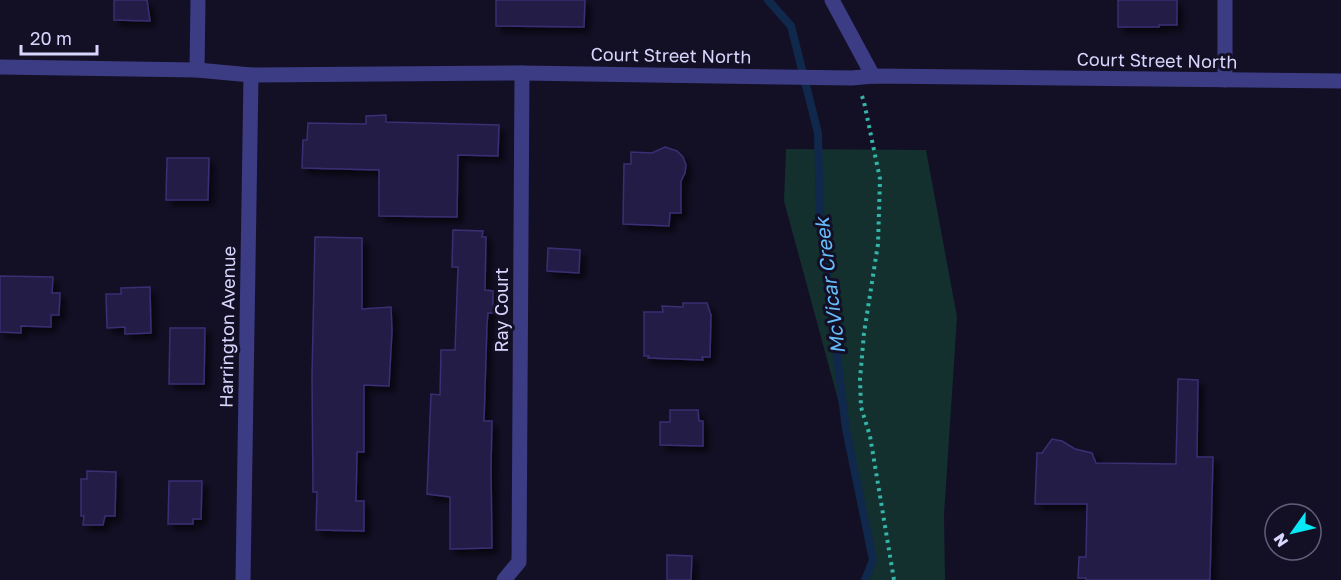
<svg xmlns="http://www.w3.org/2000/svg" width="1341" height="580" viewBox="0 0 1341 580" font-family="'Golos Text',sans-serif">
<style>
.green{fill:#13302e}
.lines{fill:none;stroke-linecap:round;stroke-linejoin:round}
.stream{stroke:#10284b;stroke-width:8}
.building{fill:#231d47;stroke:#3a2f72;stroke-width:1.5;filter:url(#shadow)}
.path{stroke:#33b5a9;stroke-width:4;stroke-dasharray:3 4.5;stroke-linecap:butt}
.minor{stroke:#3c3c84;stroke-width:15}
.tertiary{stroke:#3c3c84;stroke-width:15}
.labels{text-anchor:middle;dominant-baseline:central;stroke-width:6;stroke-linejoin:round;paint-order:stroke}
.street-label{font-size:18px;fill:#d9d6fe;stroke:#131026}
.water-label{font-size:20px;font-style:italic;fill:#67bcfb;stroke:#131026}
</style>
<defs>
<filter id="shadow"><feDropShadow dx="5.5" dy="5.5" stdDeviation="3" flood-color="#0009"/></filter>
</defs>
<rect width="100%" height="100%" fill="#131026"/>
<path class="green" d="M786,149L926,150L957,317L944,515L945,580H865L873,560L846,429L784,201Z"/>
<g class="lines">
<path class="stream" d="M768,0L791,26L818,133L820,217L846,429L873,560L865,580"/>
</g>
<path class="building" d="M114,0H147L150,21L114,20Z
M496,0H585L584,27L496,26Z
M1118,0H1177V25H1159V27H1118Z
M386,115V122L499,125L498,156L458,155L457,217L379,216V170L302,168L303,140H307L308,123L366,124V116Z
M665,147L677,151L683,157L686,165L685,173L681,181V213H670L669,226L623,224L624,164H631V152L652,153Z
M167,158H209L208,200H166Z
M453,230L483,231L482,237H486L485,290L493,291V313H488L487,324L484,421H492L491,468L492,548L450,549V497L427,494L431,394L440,395L441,350H455L458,267H452Z
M315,237L362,238V309L391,307L392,331L389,386L364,385V452H357L356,501H364V531L316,530L317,492H313L312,375Z
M548,248L580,250L579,273L547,271Z
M0,276L53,277L52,293H60L59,315H51V327L21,326V333L0,332Z
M150,287L151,333L125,334V327L107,328L106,294H121V288Z
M683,303H707L711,315L710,357H702L703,360L648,358L649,356H644V312H663L662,306L683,307Z
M170,328H205L204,384H169Z
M1178,379L1198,380L1197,457H1213L1210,580H1086V578H1078L1079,557H1086L1087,504H1035L1037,453H1042L1052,439L1062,441L1075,449L1092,453L1096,463L1176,464Z
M670,410H698L699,421H703V446L660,445V422H670Z
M87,471L116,472L115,516H105L103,525H83L84,516H81V479H87Z
M169,481H202L201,519H193V524H168Z
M667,555L692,556L691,580H667Z"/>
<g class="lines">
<path class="path" d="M862,96L864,102L880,179L878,244L864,333L860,379L861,407L870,436L894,580"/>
<path class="minor" d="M832,0L873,76
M197,70L198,0
M1225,80V0
M243,580L251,75
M504,580L519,562L522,73"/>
<path class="tertiary" d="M0,67L197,70L251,75L522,73L852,78L873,76L1341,81"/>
</g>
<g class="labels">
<g class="street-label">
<text transform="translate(671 55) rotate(1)">Court Street North</text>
<text transform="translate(1157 60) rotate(1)">Court Street North</text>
<text transform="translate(501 310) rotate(-90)">Ray Court</text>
<text transform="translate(227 327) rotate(-89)">Harrington Avenue</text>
</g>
<g class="water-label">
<text transform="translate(829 286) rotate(-97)">McVicar Creek</text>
</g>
</g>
<g transform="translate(1293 532) rotate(236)"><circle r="28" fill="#131026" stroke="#625f7c" stroke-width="1.5"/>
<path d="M0-4.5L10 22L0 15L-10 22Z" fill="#08e9f8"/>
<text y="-9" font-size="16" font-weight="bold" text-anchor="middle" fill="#d9d6fe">N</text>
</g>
<path d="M21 45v9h76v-9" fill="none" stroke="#d9d6fe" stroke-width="3"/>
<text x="30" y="45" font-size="18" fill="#d9d6fe" stroke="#131026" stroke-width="4.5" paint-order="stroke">20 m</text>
</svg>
